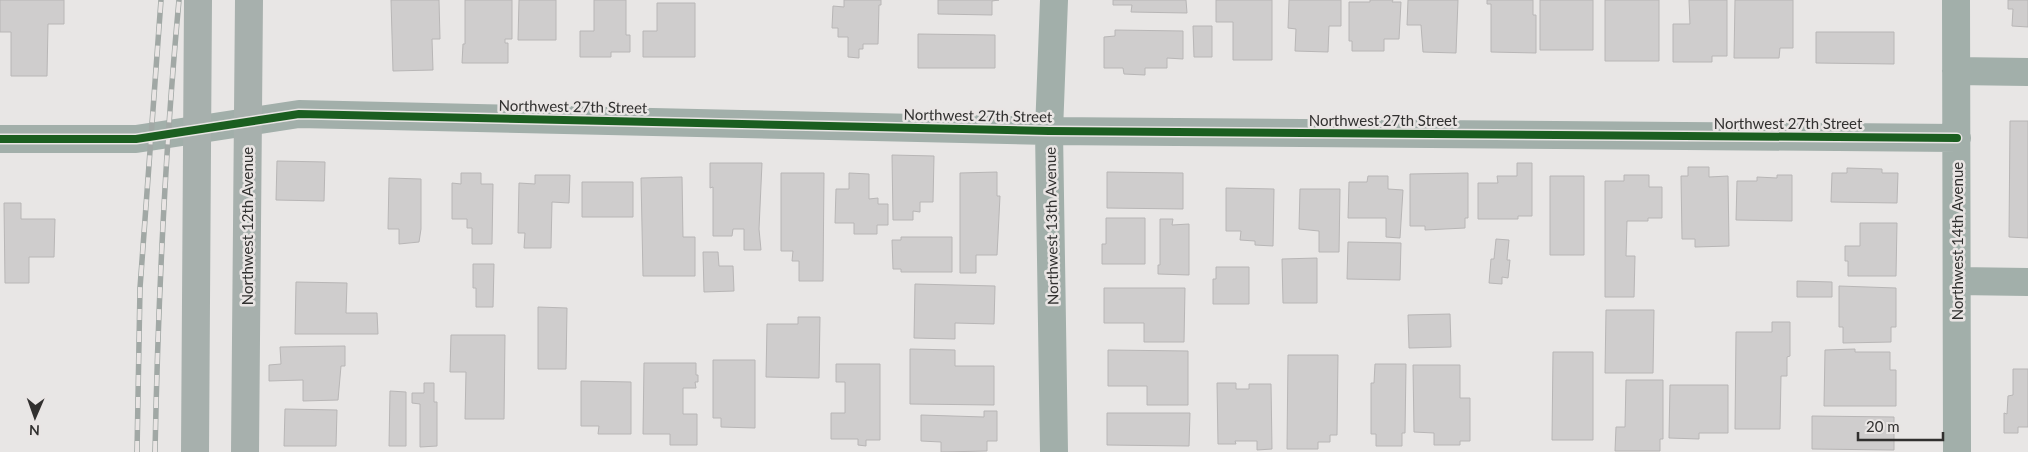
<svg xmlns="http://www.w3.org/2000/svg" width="2028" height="452" viewBox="0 0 2028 452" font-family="Lato,sans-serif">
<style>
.building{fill:#cfcdcd;stroke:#b8b6b6}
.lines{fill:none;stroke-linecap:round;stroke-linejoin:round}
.minor{stroke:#a2afaa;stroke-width:28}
.major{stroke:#a7b0ad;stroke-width:28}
.rail-casing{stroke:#a1a8a5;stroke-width:5.5}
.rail{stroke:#e9e5e4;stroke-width:4;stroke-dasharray:11;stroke-linecap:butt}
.cycleway-casing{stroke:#e9e5e4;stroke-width:11}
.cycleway{stroke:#1b5e20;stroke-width:8}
.labels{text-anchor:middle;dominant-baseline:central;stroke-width:5;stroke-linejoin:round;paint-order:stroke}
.street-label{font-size:15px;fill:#31302f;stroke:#e9e5e4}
</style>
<rect width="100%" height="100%" fill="#e8e6e5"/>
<path class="building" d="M0,0H64V24H48L47,76H11V32H0Z
M391,0H439L440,39H432L433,70L393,71Z
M465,0H512V39H505V43H508V63H462L463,44H465Z
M519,0H556V40H518Z
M594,0H626V35H630V52H611V57H580V31H594Z
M844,0H881V5H879L878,44H863V49H859V58L848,57V37H838V28H832L833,6L844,7Z
M938,0H999L992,1V15L938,14Z
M1113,0H1186L1187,13L1131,12L1132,5H1113Z
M1216,0H1272V60H1233V22H1216Z
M1289,0H1341V26H1329L1328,52L1295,51L1296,29L1288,28Z
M1370,0H1393L1392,2H1401L1399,39H1384V51H1352V41H1349V2H1370Z
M1408,0H1458L1456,53L1423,52L1421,25H1407Z
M1487,0H1533V15H1536V53L1491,52V4H1487Z
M1540,0H1593V50H1540Z
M1605,0H1659V61H1605Z
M1689,0H1727V56H1712V62H1673V24H1690Z
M1735,0H1793V48H1780L1779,58H1734Z
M2008,0H2028V27L2012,26L2013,9H2008Z
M657,3H695V57H643V31H657Z
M1193,26H1212V57H1194Z
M1115,30L1183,31V59L1167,58V68H1145V75L1124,74L1123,68H1104V37L1115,36Z
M1816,32H1894V64L1816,63Z
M918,34L995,35V68H918Z
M2010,121H2028V238L2009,237Z
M892,155L934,156L933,202H920V212L913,211V220H893Z
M277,161L325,162L324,201L276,200Z
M710,163H762L759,229L761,250H744V229H733L732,236H713V187L710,188Z
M1517,163H1532V216H1518V219H1478V183H1498L1497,176H1517Z
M1688,167H1709V177L1728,176L1729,246L1695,247V239H1682L1681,176H1688Z
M1847,168L1882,169V173H1898L1897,203L1831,202L1832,173H1847Z
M997,172V196H1000L997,255H976V273H960V173Z
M1107,172L1183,173V209L1107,208Z
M461,173H481V184H493L492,244H472V228H467V219H452V183L461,184Z
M781,173H824L823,281H799V261H792L793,251H781Z
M849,173L869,174V199L878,198V204H888V225H877V234H854V223H835L836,189H849Z
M1468,173V218H1465V228L1425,230V226H1410V174Z
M535,175H570L569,203L552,202L551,248H524L525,233H518L519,183L535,184Z
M1624,175H1649V187H1662V218H1648V221H1627L1626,256H1635L1634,297H1605V181H1624Z
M1777,175H1792V221L1736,220L1737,181H1757V177L1777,178Z
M1368,176H1388V189L1403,190L1400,238L1386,237V218H1348L1349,182H1367Z
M1550,176H1584V255H1550Z
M682,177L683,237H695V276H643L641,178Z
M389,178L421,179V229L419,242L399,244V229H388Z
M582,182H633V217H582Z
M1226,188L1274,189L1273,246L1255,245V241L1240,240L1241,231H1226Z
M1300,189H1340L1339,252H1319V231L1299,229Z
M4,203H21V219H55L54,257H29V283H5Z
M1106,218H1145V264H1102V244H1106Z
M1160,219H1173L1172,225L1189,224V275L1158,274V265H1160Z
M1860,223H1897L1896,276H1848V261H1845V246H1860Z
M901,237H952V272H901V269H893L892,240H901Z
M1496,239L1509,240L1507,260H1510L1508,278L1502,277V284L1489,283L1491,259H1494Z
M1348,242L1401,243L1400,280L1347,279Z
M703,252H718L719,266H733L734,291L704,292Z
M1317,258V303H1283L1282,259Z
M473,264H494L493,307H476V288H473Z
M1216,267H1249V304H1213V279H1216Z
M1797,281L1832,282V297H1797Z
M296,282L347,283L346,313H377L378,334H295Z
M915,284L995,286L994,324L955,323V339L914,338Z
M1839,286L1896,288V327H1891V342L1843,343V327H1839Z
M1104,288H1185L1184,342H1144V323H1104Z
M538,307L567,308L566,369H538Z
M1606,310H1654L1653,373H1605Z
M1450,314L1451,347L1409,348L1408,315Z
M798,317H820L819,378L766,377L767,324H798Z
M1772,322H1790V356L1787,357V376H1781L1780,429H1735L1736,332H1772Z
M451,335H505L504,419H465L466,372H450Z
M345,346V366H341L338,400L303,401V380L269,381V365L281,364L280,347Z
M910,349L955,350V366H994V405L910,404Z
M1855,349V352H1890V370H1896V406H1824L1825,350Z
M1108,350L1188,351V405H1147V386H1108Z
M1553,352H1593V440H1552Z
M1288,355H1338L1337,435H1330V442H1318V449H1287Z
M713,360H755V428L721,427V418H713Z
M644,363H696V375H698V382H695L696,388H683V414H697V445H670V434H643Z
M836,364H880V440H866V446L858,445V439H831V413H845V382H836Z
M1375,364H1406L1405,433H1402V446H1376V434H1371V383H1374Z
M1413,365H1460V398H1470V441H1460V445H1434V433L1414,432Z
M2013,369H2028V427H2018V433H2004V413L2007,414L2008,396L2013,395Z
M1626,380H1663V439H1660V451H1615L1616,427H1625Z
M581,381L631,382V434H598L599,426H581Z
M424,383H434V402H437V446L420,447V404L412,403V393H424Z
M1217,383H1236V389H1249V384H1271L1272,449L1257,450V441H1235L1236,444H1218Z
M1670,385H1728V433H1699V439L1669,438Z
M390,391L406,392V446H389Z
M285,409L337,410L336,446H284Z
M984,411H997V441H987V451L941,452V442L921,441V415L984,417Z
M1107,413H1190L1189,446L1107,445Z
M1812,416L1894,417V450L1812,449Z"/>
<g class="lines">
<path class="minor" d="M1956,0L1957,452
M1956,71L2028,72
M0,139H136L299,114L1049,131L1957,138
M1958,281L2028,282
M1054,452L1049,131L1054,0"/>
<path class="major" d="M195,452L198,0
M245,452L249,0"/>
<defs>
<path id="rail" d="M137,452L140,288L161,0
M155,452C158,301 165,151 179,0"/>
</defs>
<use href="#rail" class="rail-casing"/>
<use href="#rail" class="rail"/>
<defs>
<path id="cycleway" d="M0,139H136L299,114L1049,131L1957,138"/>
</defs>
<use href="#cycleway" class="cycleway-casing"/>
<use href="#cycleway" class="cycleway"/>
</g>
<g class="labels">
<g class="street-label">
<text transform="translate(573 106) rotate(1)">Northwest 27th Street</text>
<text transform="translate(978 115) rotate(1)">Northwest 27th Street</text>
<text x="1383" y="120">Northwest 27th Street</text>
<text x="1788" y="123">Northwest 27th Street</text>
<text transform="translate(247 226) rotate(-90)">Northwest 12th Avenue</text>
<text transform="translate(1051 226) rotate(-91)">Northwest 13th Avenue</text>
<text transform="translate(1957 241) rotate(-90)">Northwest 14th Avenue</text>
</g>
</g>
<g transform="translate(35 417) rotate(182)" stroke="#e9e5e4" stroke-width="4" paint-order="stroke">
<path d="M0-4L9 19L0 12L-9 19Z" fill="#31302f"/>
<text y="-8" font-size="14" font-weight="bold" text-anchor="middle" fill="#31302f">N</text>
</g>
<path d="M1858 432v8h85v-8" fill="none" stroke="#31302f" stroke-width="2.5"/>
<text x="1866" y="432" font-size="15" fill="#31302f" stroke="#e9e5e4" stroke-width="4" paint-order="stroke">20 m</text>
</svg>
